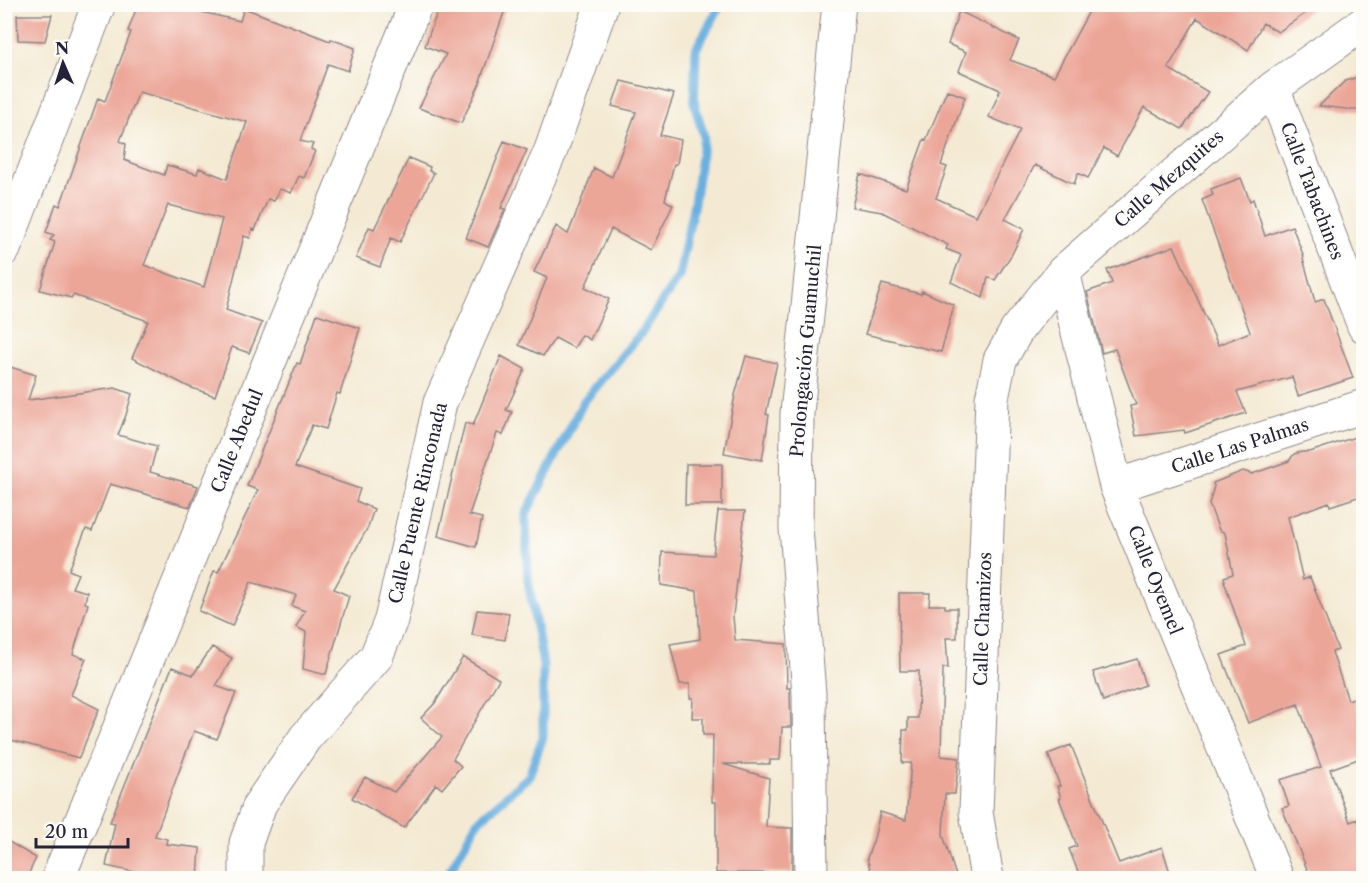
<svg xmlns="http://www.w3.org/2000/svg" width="1368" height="883" viewBox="0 0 1368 883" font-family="'Libre Caslon Text',serif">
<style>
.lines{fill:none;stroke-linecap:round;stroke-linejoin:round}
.stream{stroke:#69b0e0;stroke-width:9}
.building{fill:#eca698;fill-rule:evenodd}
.minor-casing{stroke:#8b8687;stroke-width:35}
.minor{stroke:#fff;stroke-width:33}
.labels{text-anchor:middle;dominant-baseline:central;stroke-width:4.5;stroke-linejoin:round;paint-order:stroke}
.street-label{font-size:18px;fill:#22223b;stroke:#fdfcf7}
</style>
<rect width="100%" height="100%" fill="#fdfcf7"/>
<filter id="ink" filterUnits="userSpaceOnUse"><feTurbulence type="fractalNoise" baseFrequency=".0167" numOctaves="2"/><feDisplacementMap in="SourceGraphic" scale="12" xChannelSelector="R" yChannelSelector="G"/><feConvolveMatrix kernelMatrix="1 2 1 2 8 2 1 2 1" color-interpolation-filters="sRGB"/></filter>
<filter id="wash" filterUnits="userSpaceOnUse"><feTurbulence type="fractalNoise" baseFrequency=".008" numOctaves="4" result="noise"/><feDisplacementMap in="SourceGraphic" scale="24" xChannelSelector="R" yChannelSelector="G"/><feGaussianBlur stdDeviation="1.35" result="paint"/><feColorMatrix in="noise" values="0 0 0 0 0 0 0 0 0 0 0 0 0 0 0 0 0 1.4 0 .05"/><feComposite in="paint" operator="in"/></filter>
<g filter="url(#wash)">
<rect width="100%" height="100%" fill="#f4ead3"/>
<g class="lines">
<path class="stream" d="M446,878L477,822L529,776L543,737V665L528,580L526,514L584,401L642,332L679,276L694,203L704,137L694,102L696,49L721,4"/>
</g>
<g id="blocks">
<path class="building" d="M138,4H167L240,21L244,8L330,41L331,39L355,48L348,71L328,64L300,141L313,144L311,149L315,151L304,178L299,176L291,193L280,189L274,201L268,199L255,230L252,229L250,238L244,236L226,310L262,323L249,353L232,347L215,396L189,387L132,358L148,321L73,295L72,298L40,290L55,242L50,240L54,235L46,232L56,204L60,206L98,98L105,101L131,32L128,31ZM139,92L247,122L227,179L199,168L197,174L167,165L164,175L124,160L126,144L120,141ZM168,205L222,219L204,287L144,265Z
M440,4H507L480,81H481L461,123L419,108L446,54L425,46Z
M1093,4H1319L1278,32L1263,23L1248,50L1197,18L1168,68L1208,92L1182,129L1144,107L1117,156L1104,148L1088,178L1078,173L1074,184L1035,165L1005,219L1024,229L1012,254L995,280L988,277L983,298L951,282L961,255L946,249L948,245L882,212L852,207L860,174L906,189L924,139L926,140L947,90L965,97L941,165L947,167L936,198L976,216L1020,130L989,117L1000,90L959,71L966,52L948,44L959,11L1019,40L1010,60L1054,76Z
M17,15H52L45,41L18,40Z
M1364,75V111L1319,106L1345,81Z
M621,81L674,94L660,135L681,140L677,164H674L665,200L673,205L651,250L611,229L585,287L609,299L590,340L582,335L574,348L555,338L543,356L519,345L547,278L534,272L556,226L568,234L594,168L612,177L636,112L612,106Z
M504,141L527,150L501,208L505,209L488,247L466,238Z
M409,158L430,167L429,171L434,173L400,242L391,238L380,267L356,258L369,227L374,229Z
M1241,178L1250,201L1253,199L1265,236L1292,226L1304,257L1303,258L1315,302L1324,299L1353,378L1298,396L1292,377L1237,392L1246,413L1185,433L1184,430L1136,436L1130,406L1136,405L1115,349L1102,353L1087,292L1112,283L1107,270L1174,246L1218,345L1250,332L1202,200L1213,195L1211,189Z
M882,284L921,294L922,291L954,305L941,352L865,334Z
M317,314L360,328L340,394L337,393L326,429L312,425L295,467L360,489L356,501L374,509L368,527L334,589L349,596L326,674H322L303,669L306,632L296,627L305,611L292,606L296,595L251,582L232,626L199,611L214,571L218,572L258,490L247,486L297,363L300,364Z
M501,356L525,369L506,410L512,412L503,435L497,433L469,515L482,518L476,547L438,536L465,423L473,425Z
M746,356L777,363L766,414L769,415L762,460L724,453L735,395Z
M4,365L36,375L28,400L115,388L132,394L126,415L118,435L157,446L150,472L198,486L190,507L110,484L92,531L86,529L69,570L78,574L72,588L87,592L85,603L88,604L73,654L86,659L71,695L99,709L79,758L7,739L11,728L4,726Z
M1364,434V495L1330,506L1329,502L1288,517L1303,580L1310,577L1338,650L1332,652L1348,700L1354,698L1364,726V757L1330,769L1350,822L1358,819L1359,823H1364V879H1311L1282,808L1289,806L1280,780L1321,767L1298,704L1248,723L1221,655L1246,646L1224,581H1225L1224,577L1233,574L1225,533L1219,530L1209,504L1214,486L1213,483L1243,471L1252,474L1269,468L1289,461L1294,454L1302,452H1310Z
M686,464H722V505H685Z
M718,511H745L733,616L735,640L786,644L787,688H790V695L791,727H782L780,760H770V764H723L769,778L766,827L792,828V873H716V802H712L713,735H703V718H692L693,698H690V684H680L670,644L700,639L697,591L661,585L662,552L713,555Z
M899,593H930L929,605H945V608H957V638H946L948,668H943L941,756L959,758L955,794H945L943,835L957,879H873L867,858L874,839L880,812L906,820L911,763H902L903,730H908V718H918L919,671H900Z
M477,610L509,613L505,640L472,635Z
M212,647L232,658L216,686L236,693L217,739L194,731L155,836L167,839L166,844L200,848L198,879H144V874L106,866L115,823L110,822L172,667L193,675Z
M463,657L499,679L453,759L461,766L442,789L436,784L404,828L352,798L365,777L394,792L442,737L421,718L435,703Z
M1137,659L1145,685L1103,701L1093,672Z
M1071,745L1119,863L1162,847L1172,879H1081L1069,849L1077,846L1059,798H1061L1057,786H1060L1048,754Z
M4,839L36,858L26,879H4Z"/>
</g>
</g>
<g filter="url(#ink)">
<use href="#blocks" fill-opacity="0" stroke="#8b8687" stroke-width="1.5"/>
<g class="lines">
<defs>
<path id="minor" d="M1273,88L1364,326
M4,249L99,4
M1063,272L1116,486L1277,878
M1116,486L1364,406
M58,878L416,4
M246,878V843L260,804L305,738L376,657L391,620L440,403L551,150L602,4
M811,878L809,694L796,528L797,413L839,4
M987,878L976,812L992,398L1000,360L1017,330L1063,272L1273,88L1364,23"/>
</defs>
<use href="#minor" class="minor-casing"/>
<use href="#minor" class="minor"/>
</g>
</g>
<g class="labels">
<g class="street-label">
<text transform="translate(1169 179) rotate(-41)">Calle Mezquites</text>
<text transform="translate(1312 191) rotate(69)">Calle Tabachines</text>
<text transform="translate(806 351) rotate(-85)">Prolongación Guamuchil</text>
<text transform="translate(237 441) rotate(-68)">Calle Abedul</text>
<text transform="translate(1240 446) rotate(-18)">Calle Las Palmas</text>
<text transform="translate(418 503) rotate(-77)">Calle Puente Rinconada</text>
<text transform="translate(1155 580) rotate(68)">Calle Oyemel</text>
<text transform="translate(983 619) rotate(-88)">Calle Chamizos</text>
</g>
</g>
<rect width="1368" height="883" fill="none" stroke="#fdfcf7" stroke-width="24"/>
<g transform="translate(63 63) rotate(357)" stroke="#fdfcf7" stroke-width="4.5" paint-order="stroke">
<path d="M0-4.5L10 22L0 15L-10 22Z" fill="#22223b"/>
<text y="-9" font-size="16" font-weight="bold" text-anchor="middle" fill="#22223b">N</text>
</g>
<path d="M36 838v9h92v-9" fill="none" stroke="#22223b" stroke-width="3"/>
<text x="45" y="838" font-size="18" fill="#22223b" stroke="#fdfcf7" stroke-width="4.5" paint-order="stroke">20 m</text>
</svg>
